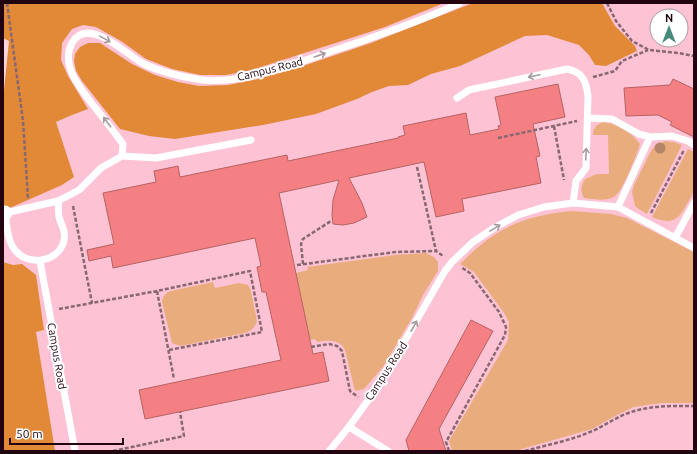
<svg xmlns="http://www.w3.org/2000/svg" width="697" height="454" viewBox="0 0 697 454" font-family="Ubuntu,sans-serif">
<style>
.built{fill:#fdc3d4;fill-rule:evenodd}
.green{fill:#e9ad7d}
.forest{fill:#e28938}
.building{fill:#f58084;stroke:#b56264}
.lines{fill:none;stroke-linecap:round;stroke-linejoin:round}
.path{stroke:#876771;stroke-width:2.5;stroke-dasharray:4 2;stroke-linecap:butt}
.service{stroke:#fff;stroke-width:7}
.minor{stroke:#fff;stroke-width:15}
.tree{fill:#b48566}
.oneway{stroke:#a69b9f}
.labels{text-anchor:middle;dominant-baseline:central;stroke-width:4;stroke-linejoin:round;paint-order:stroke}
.street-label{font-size:11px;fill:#21040f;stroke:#fff}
</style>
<rect width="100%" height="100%" fill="#f9d5df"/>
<path class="built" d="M3,3H694V451H3V101L9,41L3,38ZM657,16H681V40H657Z"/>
<path class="green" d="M603,122C615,123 633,133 640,144C637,154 623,191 615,196C607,202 593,199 584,198C580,191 581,186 585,179L597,174H609L608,135H593C593,128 596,125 603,122Z
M666,141L673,142L682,145L647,214L640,210L635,206L632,192L634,185L652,149L660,143Z
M688,149L694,152C694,164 695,177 694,190C693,194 690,199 687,204C678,221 671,225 652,217Z
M572,211L611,214L627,218L694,252V403H662L634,407L617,415L592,429L515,451H452L449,441L508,340L509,322L504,313L474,272L460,264C496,228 521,216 572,211Z
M426,253L434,257L438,262V271L423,295L412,318L383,367L364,389L355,391L345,350C340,339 328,340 318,342L314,339L310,340L296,273L308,270L307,267L395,255Z
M213,282L215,288L239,283L248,285L251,291L257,321C255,328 251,331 245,333L180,346L172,343L162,302C163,296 165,293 171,291Z"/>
<path class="forest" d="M3,3H444L385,27L252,70L226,75H200L172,69L146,59L121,41L96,27L83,25L72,29L62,43L61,60L68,76L88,109L72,115L56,122L74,177L62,185L3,211V101L9,41L3,38Z
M473,3H602L615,26L635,46L637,51L606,66L595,65L589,55L579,45L547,35L525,36L460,66L431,74L408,85L389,86L372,92L357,99L316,114L263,125L175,139L149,136L120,129L82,81L76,71L74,61L75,54L80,47L88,43H100L132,64L155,75L178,82L199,86L228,85L258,79L294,69L371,43Z
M3,262L13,265L22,264L36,275L44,330L36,332L55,451H3Z"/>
<path class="building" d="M673,79L694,89V137L670,125L672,122L658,115L626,116L624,88L670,85Z
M558,84L565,117L533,124L540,156L536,157L541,183L462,199L464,211L436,217L424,162L349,178L362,203L367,217L354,223L343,225L333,224L332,215L333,200L339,180L279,193L313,354L323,352L329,381L145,419L139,390L281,360L266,292H262L257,267L261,266L255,238L113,268L111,256L89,261L87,250L114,244L103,193L156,182L154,171L178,166L180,177L287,155L288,161L398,138V137L405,135L403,126L466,113L470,135L499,129L498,126L501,125L495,97Z
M471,320L493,331L439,429L446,451H409L406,440Z"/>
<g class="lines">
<path class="path" d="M7,3L23,121L28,198
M607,3L616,21L632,41L649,50L678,53L694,56
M593,77L615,71L622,61L648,50
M554,126L564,180
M498,138L577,121
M417,167L436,251L443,256
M73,206L92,303
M651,213L684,150
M303,264L301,244L303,239L331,221
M297,265L395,252L436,251
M59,309L157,291
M311,347L329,344L337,346L342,351L350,391L358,397
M169,350L262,332L250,271L157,291L174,379
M113,451L184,436L180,412
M449,451L446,442L505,335L506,327L499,312L470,273L461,267
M525,451C546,445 569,441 590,432C600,428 609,422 619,417C643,405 669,406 694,406"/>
<path class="service" d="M457,98L469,90L567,69C583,72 586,81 588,96L586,168L576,181L573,203
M588,118L612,119L639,134L650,137L672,136L688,141L694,145
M122,156L123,144C114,132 106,121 97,110C84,93 59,66 72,43C87,15 126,54 142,63C160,72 182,77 203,80C244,84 294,64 332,51C375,37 418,22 460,3
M58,201C59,206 58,212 59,217C62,227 67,232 63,244C56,262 28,266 16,251C7,242 7,225 5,213L58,201L79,190L101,168L122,156L156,158L251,140
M618,207L650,137
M675,238L694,203
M40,261L75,451
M349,427L388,451
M329,451C376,398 409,332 445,271L452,262L473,242L494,228L518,215L544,207L573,203L618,207L694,248"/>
<path class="minor" d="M3,213H5"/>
</g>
<circle class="tree" cx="660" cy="148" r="5.5"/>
<defs><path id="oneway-shaft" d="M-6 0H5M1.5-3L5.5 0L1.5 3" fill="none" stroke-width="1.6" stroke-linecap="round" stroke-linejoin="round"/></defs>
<g class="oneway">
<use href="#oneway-shaft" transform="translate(105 39) rotate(29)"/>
<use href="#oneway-shaft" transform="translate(320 55) rotate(-19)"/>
<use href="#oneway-shaft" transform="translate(534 76) rotate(168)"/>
<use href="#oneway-shaft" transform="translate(107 122) rotate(-127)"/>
<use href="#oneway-shaft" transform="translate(586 154) rotate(-88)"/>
<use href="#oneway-shaft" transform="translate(495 228) rotate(-31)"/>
<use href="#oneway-shaft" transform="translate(414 326) rotate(-61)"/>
</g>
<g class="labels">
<g class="street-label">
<text transform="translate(270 69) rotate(-14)">Campus Road</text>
<text transform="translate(57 356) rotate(80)">Campus Road</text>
<text transform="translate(386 371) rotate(-57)">Campus Road</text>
</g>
</g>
<rect width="697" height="454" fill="none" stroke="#21040f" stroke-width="8"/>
<g transform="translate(669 28)"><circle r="19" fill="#ffffff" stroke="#a69b9f"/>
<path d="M0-3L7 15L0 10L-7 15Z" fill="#478a7d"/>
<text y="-6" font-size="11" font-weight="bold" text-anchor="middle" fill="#21040f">N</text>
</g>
<path d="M10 438v6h113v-6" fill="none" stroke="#21040f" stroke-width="2"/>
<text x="16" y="438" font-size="12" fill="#21040f" stroke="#ffffff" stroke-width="3" paint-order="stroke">50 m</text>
</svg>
